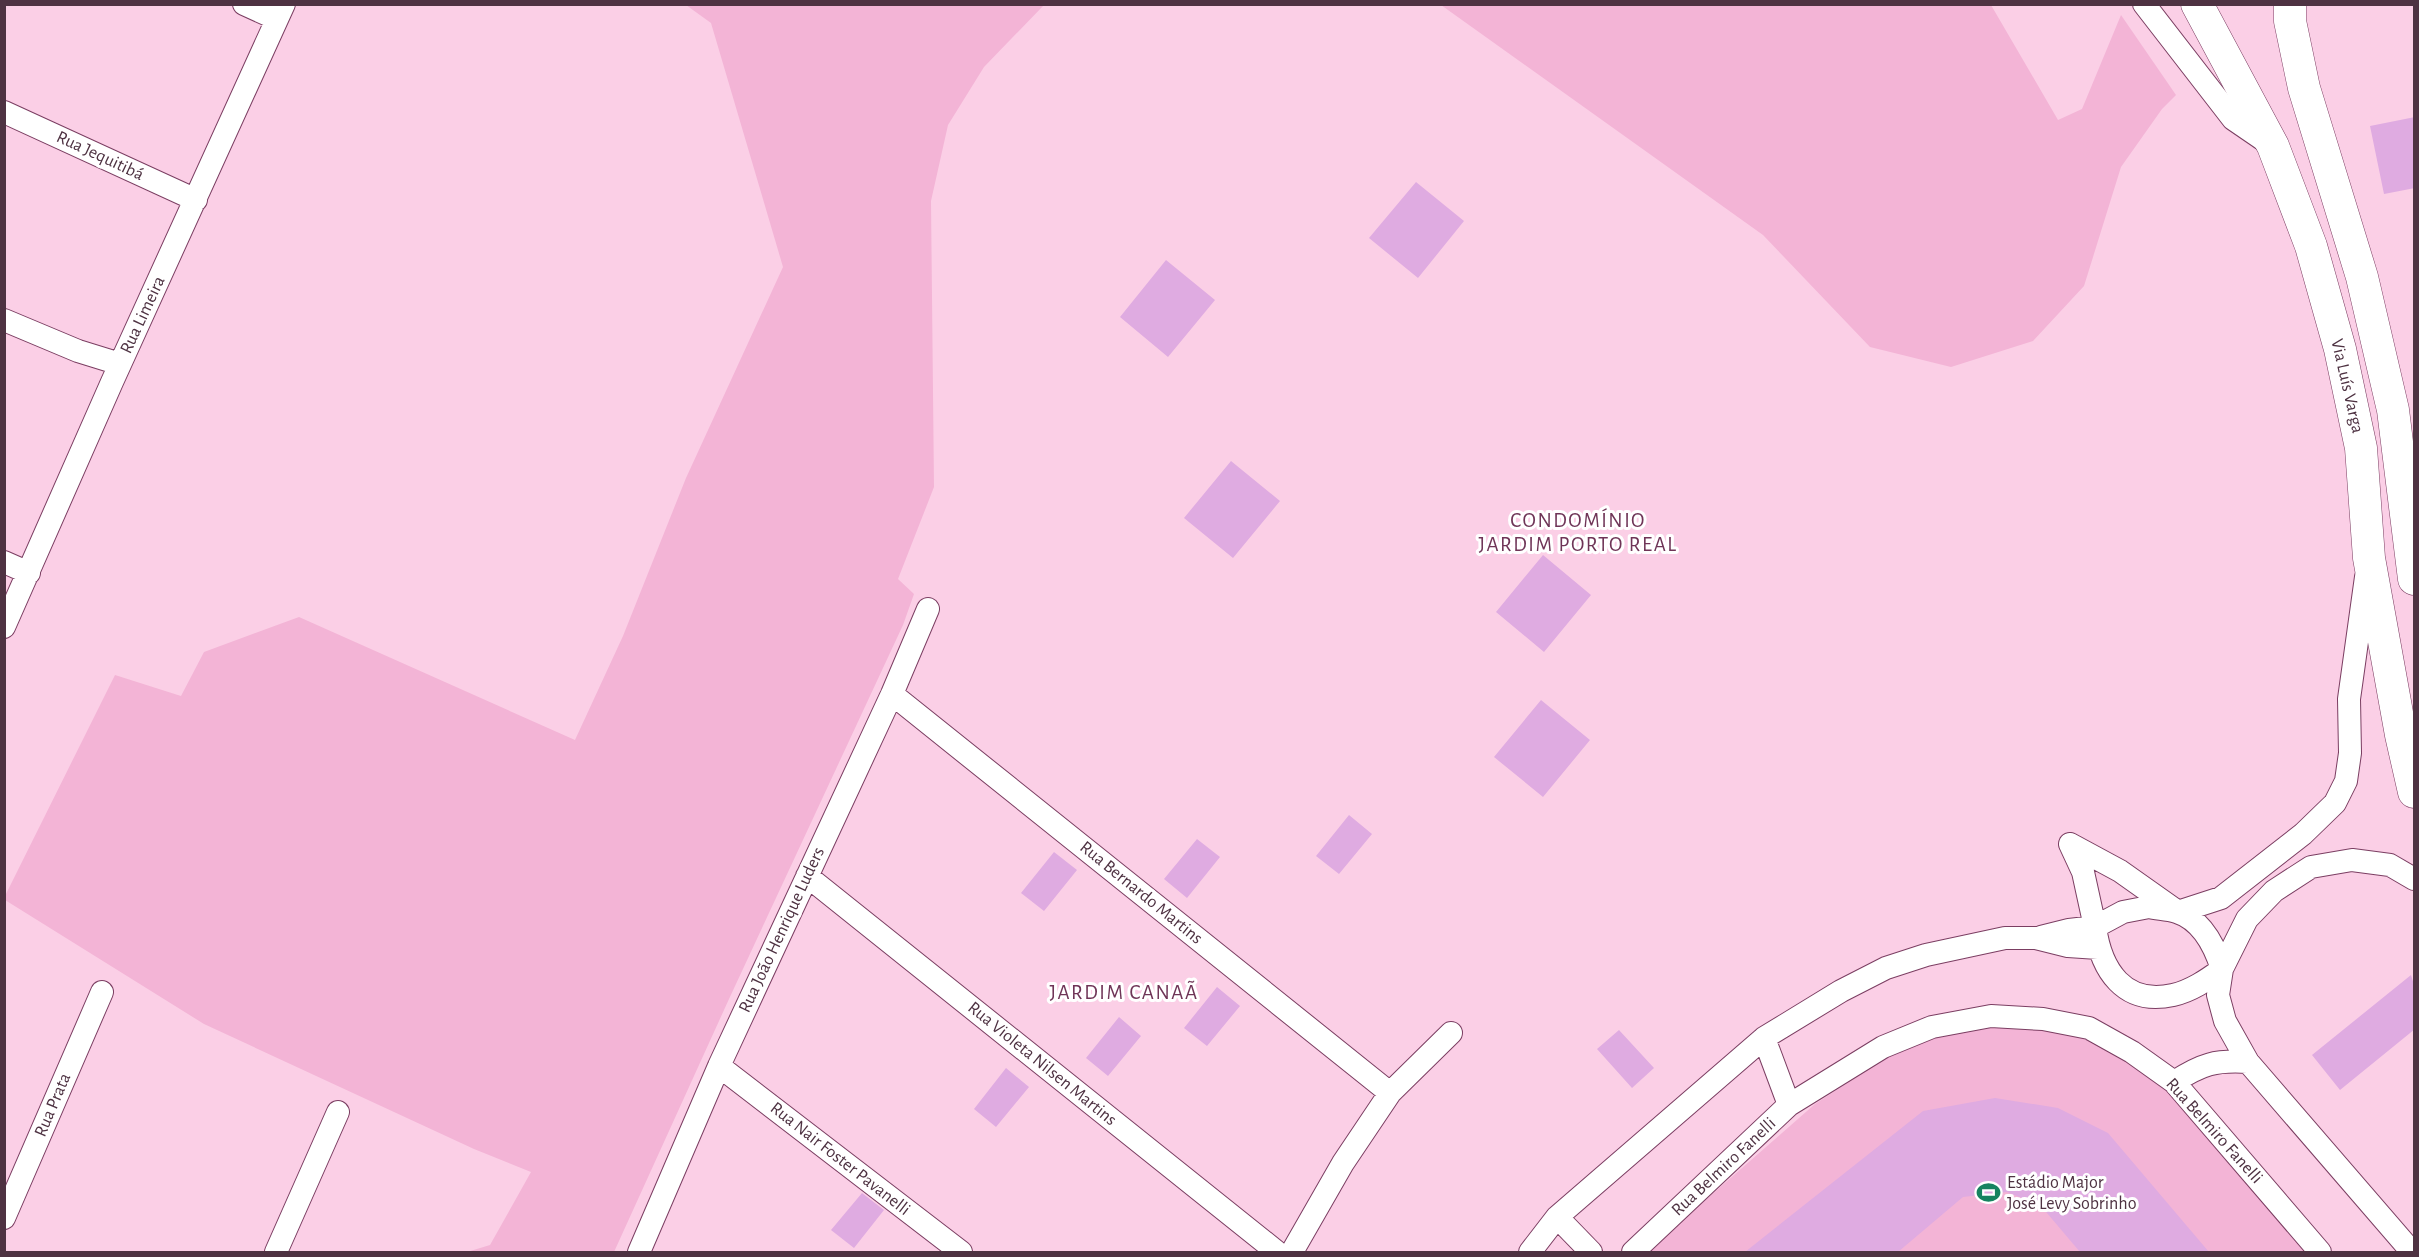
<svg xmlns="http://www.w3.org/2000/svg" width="2419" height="1257" viewBox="0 0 2419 1257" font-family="'Alegreya Sans',sans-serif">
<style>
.green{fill:#f3b4d6}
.building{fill:#dfabe1}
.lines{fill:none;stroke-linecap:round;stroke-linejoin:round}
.street-casing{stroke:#7b3e62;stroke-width:24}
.secondary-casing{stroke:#7b3e62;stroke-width:33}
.street{stroke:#fff;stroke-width:22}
.secondary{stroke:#fff;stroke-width:32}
.labels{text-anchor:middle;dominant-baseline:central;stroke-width:6;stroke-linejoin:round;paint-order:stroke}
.street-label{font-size:18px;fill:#4e3242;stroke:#fff}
.poi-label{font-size:18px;fill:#4e3242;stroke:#fff;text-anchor:start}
.quarter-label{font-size:21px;letter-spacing:1.5px;fill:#6f3457;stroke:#fff}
</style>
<rect width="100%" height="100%" fill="#fbcfe6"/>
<path class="green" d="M686,5H1044L984,67L948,125L931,201L934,487L898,579L914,594L903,625L729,999L614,1252H467L490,1245L531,1172L474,1149L204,1024L5,900V896L115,675L181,696L204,652L299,617L575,740L623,636L686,478L783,267L711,23Z
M1441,5H1991L2058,120L2082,109L2121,15L2176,95L2162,109L2121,167L2084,286L2033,341L1951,367L1870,347L1763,235Z
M1987,1021L2084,1034L2167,1087L2310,1252H1646L1815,1104L1895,1052L1929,1034Z"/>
<path class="building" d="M2415,117V188L2384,194L2370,126Z
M1416,182L1464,221L1418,278L1369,238Z
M1166,260L1215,300L1168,357L1120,317Z
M1231,461L1280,501L1233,558L1184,518Z
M1543,555L1591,595L1544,652L1496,612Z
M1541,700L1590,740L1543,797L1494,757Z
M1349,815L1372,834L1339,874L1316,856Z
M1197,839L1220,857L1187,898L1164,879Z
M1054,852L1077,870L1044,911L1021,893Z
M2411,975L2415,988V1029L2340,1090L2312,1055Z
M1217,987L1240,1006L1207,1046L1184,1028Z
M1119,1017L1141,1036L1108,1076L1086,1058Z
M1619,1030L1654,1068L1632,1088L1597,1049Z
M1006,1068L1029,1087L996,1127L974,1109Z
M1995,1098L2058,1108L2108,1133L2209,1252H2080L2041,1206L2007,1192L1963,1197L1898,1252H1745L1923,1111Z
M862,1193L884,1210L854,1248L831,1230Z"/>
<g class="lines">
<defs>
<path id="street" d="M244,4L277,19
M2144,4L2233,119L2271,145
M4,112L196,200
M4,320L78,351L120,364
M4,562L29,573
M4,627L112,382L284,4
M892,694L1390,1093
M2070,844L2120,871L2178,912L2221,898L2303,834L2335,803L2346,781L2350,753L2349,699L2366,577
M807,876L1277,1252
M2149,907C2158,909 2168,909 2177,912C2202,920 2215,947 2222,969C2207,980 2191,991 2173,995C2124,1006 2101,970 2095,927L2123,912Z
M2041,937L2069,930L2095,927L2083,872L2070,844
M1764,1038L1789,1105
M719,1066L961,1252
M2174,1082C2202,1064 2215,1060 2248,1062
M1557,1217L1591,1252
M4,1218L102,992
M276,1252L338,1112
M639,1252L719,1066L892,694L928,609
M1292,1252L1343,1163L1390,1093L1451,1033
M1530,1252L1557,1217L1764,1038L1841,991L1886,968L1926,955L2005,938H2036L2068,946L2098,948
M1633,1252L1789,1105L1883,1047L1932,1027L1991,1016L2043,1019L2089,1028L2132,1052L2174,1082L2320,1252
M2412,1252L2248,1062L2225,1021L2218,995L2222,969L2247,919L2274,891L2311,867L2352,860L2390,865L2414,879"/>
<path id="secondary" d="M2197,4L2273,146L2311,246L2340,349L2361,448L2369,558L2401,735L2414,792
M2290,4V21L2304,88L2362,277L2393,410L2414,579"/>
</defs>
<use href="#street" class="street-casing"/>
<use href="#secondary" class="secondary-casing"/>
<use href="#street" class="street"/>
<use href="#secondary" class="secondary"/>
</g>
<defs>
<symbol id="stadium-bare" viewBox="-9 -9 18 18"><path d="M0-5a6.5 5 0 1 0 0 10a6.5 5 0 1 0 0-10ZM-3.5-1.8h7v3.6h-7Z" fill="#168360" stroke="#fff" stroke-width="2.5" paint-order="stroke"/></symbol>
</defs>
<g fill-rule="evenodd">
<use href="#stadium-bare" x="1972" y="1176" width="33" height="33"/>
</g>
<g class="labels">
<g class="street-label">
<text transform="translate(100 156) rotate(25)">Rua Jequitibá</text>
<text transform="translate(143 315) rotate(-65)">Rua Limeira</text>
<text transform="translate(2347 386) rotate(77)">Via Luís Varga</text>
<text transform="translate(1141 893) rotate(39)">Rua Bernardo Martins</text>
<text transform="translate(782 930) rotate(-65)">Rua João Henrique Luders</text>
<text transform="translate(1042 1064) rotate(39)">Rua Violeta Nilsen Martins</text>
<text transform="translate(53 1105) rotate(-67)">Rua Prata</text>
<text transform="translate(2214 1131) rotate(48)">Rua Belmiro Fanelli</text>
<text transform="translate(840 1159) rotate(38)">Rua Nair Foster Pavanelli</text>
<text transform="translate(1724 1167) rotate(-43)">Rua Belmiro Fanelli</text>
</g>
<g class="poi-label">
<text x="2007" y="1183">Estádio Major<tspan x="2007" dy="21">José Levy Sobrinho</tspan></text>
</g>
<g class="quarter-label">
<text x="1578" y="520">CONDOMÍNIO<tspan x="1578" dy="24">JARDIM PORTO REAL</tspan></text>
<text x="1124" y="992">JARDIM CANAÃ</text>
</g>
</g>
<rect width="2419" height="1257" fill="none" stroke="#4e3242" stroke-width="12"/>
</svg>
